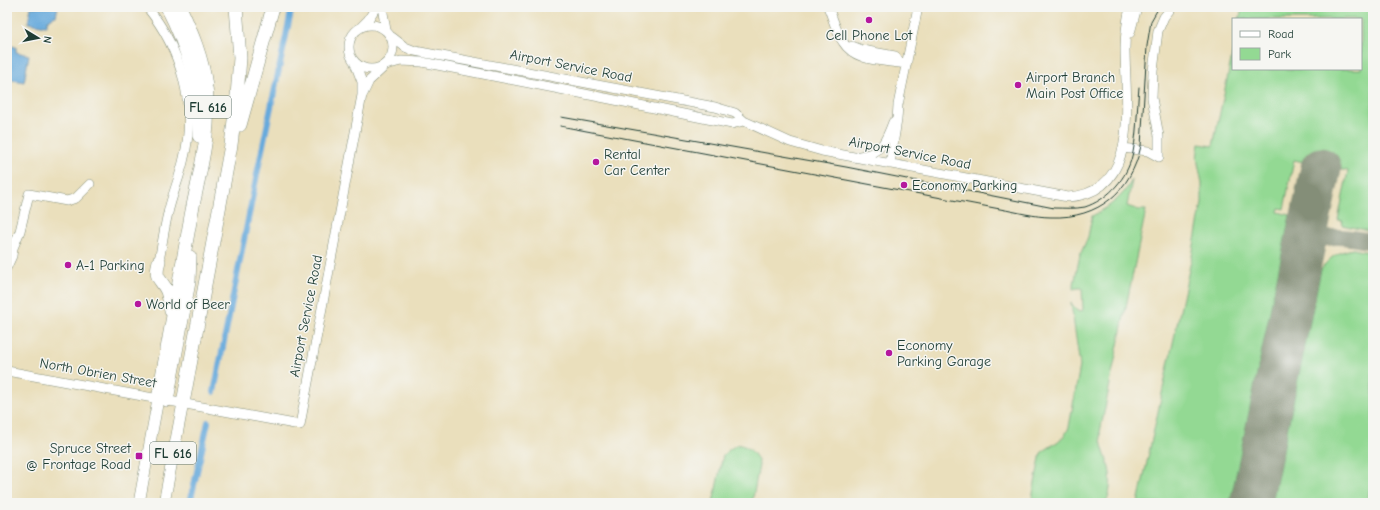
<svg xmlns="http://www.w3.org/2000/svg" width="1380" height="510" viewBox="0 0 1380 510" font-family="'Comic Neue',sans-serif">
<style>
.green{fill:#93d993;stroke:#598b64}
.water{fill:#68aadc;stroke:#447488}
.lines{fill:none;stroke-linecap:round;stroke-linejoin:round}
.canal{stroke:#68aadc;stroke-width:6}
.taxiway{stroke:#848e78;stroke-width:16}
.runway{stroke:#848e78;stroke-width:41}
.minor-casing{stroke:#848e78;stroke-width:10}
.major-casing{stroke:#848e78;stroke-width:12}
.highway-casing{stroke:#848e78;stroke-width:14}
.minor{stroke:#fff;stroke-width:9}
.major{stroke:#fff;stroke-width:11}
.highway{stroke:#fff;stroke-width:13}
.tram{stroke:#1f3d34;stroke-width:1}
.poi-dot{fill:#b5179e;stroke:#f6f6f2;stroke-width:1.5}
.labels{text-anchor:middle;dominant-baseline:central;stroke-width:3;stroke-linejoin:round;paint-order:stroke}
.shield{fill:#f6f6f2;stroke:#60746d;stroke-width:1}
.shield-label{font-size:13px;font-weight:bold;fill:#1f3d34}
.poi-label{font-size:14px;fill:#1f3d34;stroke:#f6f6f2;text-anchor:start}
.street-label{font-size:14px;fill:#1f3d34;stroke:#f6f6f2}
</style>
<rect width="100%" height="100%" fill="#f6f6f2"/>
<filter id="ink" filterUnits="userSpaceOnUse"><feTurbulence type="fractalNoise" baseFrequency=".025" numOctaves="2"/><feDisplacementMap in="SourceGraphic" scale="8" xChannelSelector="R" yChannelSelector="G"/><feConvolveMatrix kernelMatrix="1 2 1 2 8 2 1 2 1" color-interpolation-filters="sRGB"/></filter>
<filter id="wash" filterUnits="userSpaceOnUse"><feTurbulence type="fractalNoise" baseFrequency=".012" numOctaves="4" result="noise"/><feDisplacementMap in="SourceGraphic" scale="16" xChannelSelector="R" yChannelSelector="G"/><feGaussianBlur stdDeviation="0.9" result="paint"/><feColorMatrix in="noise" values="0 0 0 0 0 0 0 0 0 0 0 0 0 0 0 0 0 1.4 0 .05"/><feComposite in="paint" operator="in"/></filter>
<g filter="url(#wash)">
<rect width="100%" height="100%" fill="#eadfbc"/>
<path class="green" d="M1243,7H1373V232L1342,225L1343,221L1338,220L1348,171L1294,160L1284,209L1279,208L1278,212L1290,215L1230,503H1138L1192,256L1202,203V183L1197,158L1199,144L1213,146L1233,51V69H1361V19H1239Z
M1132,180L1127,206L1139,210H1146L1100,432C1101,454 1113,464 1110,488C1109,493 1109,499 1105,503H1095L1086,501V503H1031L1041,453C1051,445 1065,440 1069,427L1080,366L1071,303L1077,311L1080,312L1083,310L1082,288H1078L1073,289L1080,255L1088,237L1092,216C1109,207 1123,197 1132,180Z
M1353,249L1373,253V473L1367,503H1272L1321,270C1329,257 1338,252 1353,249Z
M736,445C746,443 758,455 759,465L752,503H713L723,455L726,452Z"/>
<path class="water" d="M31,7H58L56,16L53,17L47,21V26L28,23Z
M7,45L16,47V52L29,55L24,82L7,79Z"/>
<g class="lines">
<path class="canal" d="M214,392L257,174L292,7
M190,503L208,422"/>
<path class="taxiway" d="M1303,253C1319,230 1350,237 1373,242"/>
<path class="runway" d="M1251,503L1321,168"/>
</g>
</g>
<g filter="url(#ink)">
<g class="lines">
<defs>
<path id="minor" d="M147,7C181,49 197,105 184,158C180,177 172,195 168,213C164,229 162,246 159,261
M382,7L386,30
M828,7C833,18 836,32 843,42C856,63 885,60 906,64
M349 47a22 22 0 1 1 44 0a22 22 0 1 1-44 0Z
M361,27L368,20L376,7
M1130,33L1137,7
M392,37L405,47L415,51L715,107L735,113L744,121L790,142L822,151L1068,197C1142,193 1125,100 1125,49C1125,35 1127,21 1130,7
M852,46L862,50L895,56L900,63
M386,65L401,61L422,62L610,99L732,124L744,121
M363,94L369,81L383,68
M1123,148L1148,151L1159,157V136L1152,98L1153,71L1158,31L1164,17L1172,7
M859,156C881,154 886,141 893,122
M890,164L897,120L898,105L918,7
M7,267L12,256L13,248L20,231L29,194L67,201L76,198L90,184
M7,371L300,425L362,95V82L354,61"/>
<path id="major" d="M139,503L158,399
M164,503L183,403"/>
<path id="highway" d="M167,7C188,47 200,90 199,136
M240,125L273,7
M159,261C154,280 160,277 167,291C169,298 170,304 171,311
M158,399C169,338 180,277 191,216C199,173 212,132 206,87C203,59 192,33 180,7
M167,400L189,282L190,257
M183,403L231,145L237,96L240,58L236,7"/>
</defs>
<use href="#minor" class="minor-casing"/>
<use href="#major" class="major-casing"/>
<use href="#highway" class="highway-casing"/>
<use href="#minor" class="minor"/>
<use href="#major" class="major"/>
<use href="#highway" class="highway"/>
<path class="tram" d="M561,117L846,167L1054,208C1064,208 1075,209 1085,207C1106,200 1124,182 1131,160C1137,141 1137,108 1139,87
M560,126L1000,209C1017,212 1035,217 1051,217C1099,219 1131,191 1141,146L1147,46L1151,21L1159,7"/>
</g>
</g>
<g class="poi-dot">
<circle cx="869" cy="20" r="4"/>
<circle cx="1018" cy="85" r="4"/>
<circle cx="596" cy="162" r="4"/>
<circle cx="904" cy="185" r="4"/>
<circle cx="68" cy="265" r="4"/>
<circle cx="138" cy="304" r="4"/>
<circle cx="889" cy="353" r="4"/>
<rect x="135" y="452" width="8" height="8" rx="2"/>
</g>
<g class="labels">
<g class="shield">
<rect x="185" y="96" width="46" height="22" rx="3"/>
<rect x="150" y="442" width="46" height="22" rx="3"/>
</g>
<g class="shield-label">
<text x="208" y="107">FL 616</text>
<text x="173" y="453">FL 616</text>
</g>
<g class="poi-label">
<text x="869" y="35" text-anchor="middle">Cell Phone Lot</text>
<text x="1026" y="77">Airport Branch<tspan x="1026" dy="16">Main Post Office</tspan></text>
<text x="604" y="154">Rental<tspan x="604" dy="16">Car Center</tspan></text>
<text x="912" y="185">Economy Parking</text>
<text x="76" y="265">A-1 Parking</text>
<text x="146" y="304">World of Beer</text>
<text x="897" y="345">Economy<tspan x="897" dy="16">Parking Garage</tspan></text>
<text x="131" y="448" text-anchor="end">Spruce Street<tspan x="131" dy="16">@ Frontage Road</tspan></text>
</g>
<g class="street-label">
<text transform="translate(571 66) rotate(11)">Airport Service Road</text>
<text transform="translate(910 153) rotate(11)">Airport Service Road</text>
<text transform="translate(306 316) rotate(-79)">Airport Service Road</text>
<text transform="translate(98 373) rotate(10)">North Obrien Street</text>
</g>
</g>
<rect width="1380" height="510" fill="none" stroke="#f6f6f2" stroke-width="24"/>
<rect x="1232" y="18" width="130" height="52" fill="#f6f6f2" stroke="#a0aca6"/>
<rect x="1240" y="31" width="20" height="6" fill="#ffffff" stroke="#a0aca6"/>
<text x="1268" y="38" font-size="12" fill="#1f3d34">Road</text>
<rect x="1240" y="48" width="20" height="12" fill="#93d993" stroke="#a0aca6"/>
<text x="1268" y="58" font-size="12" fill="#1f3d34">Park</text>
<g transform="translate(38 38) rotate(100)" stroke="#f6f6f2" stroke-width="3" paint-order="stroke">
<path d="M0-3L7 15L0 10L-7 15Z" fill="#1f3d34"/>
<text y="-6" font-size="11" font-weight="bold" text-anchor="middle" fill="#1f3d34">N</text>
</g>
</svg>
